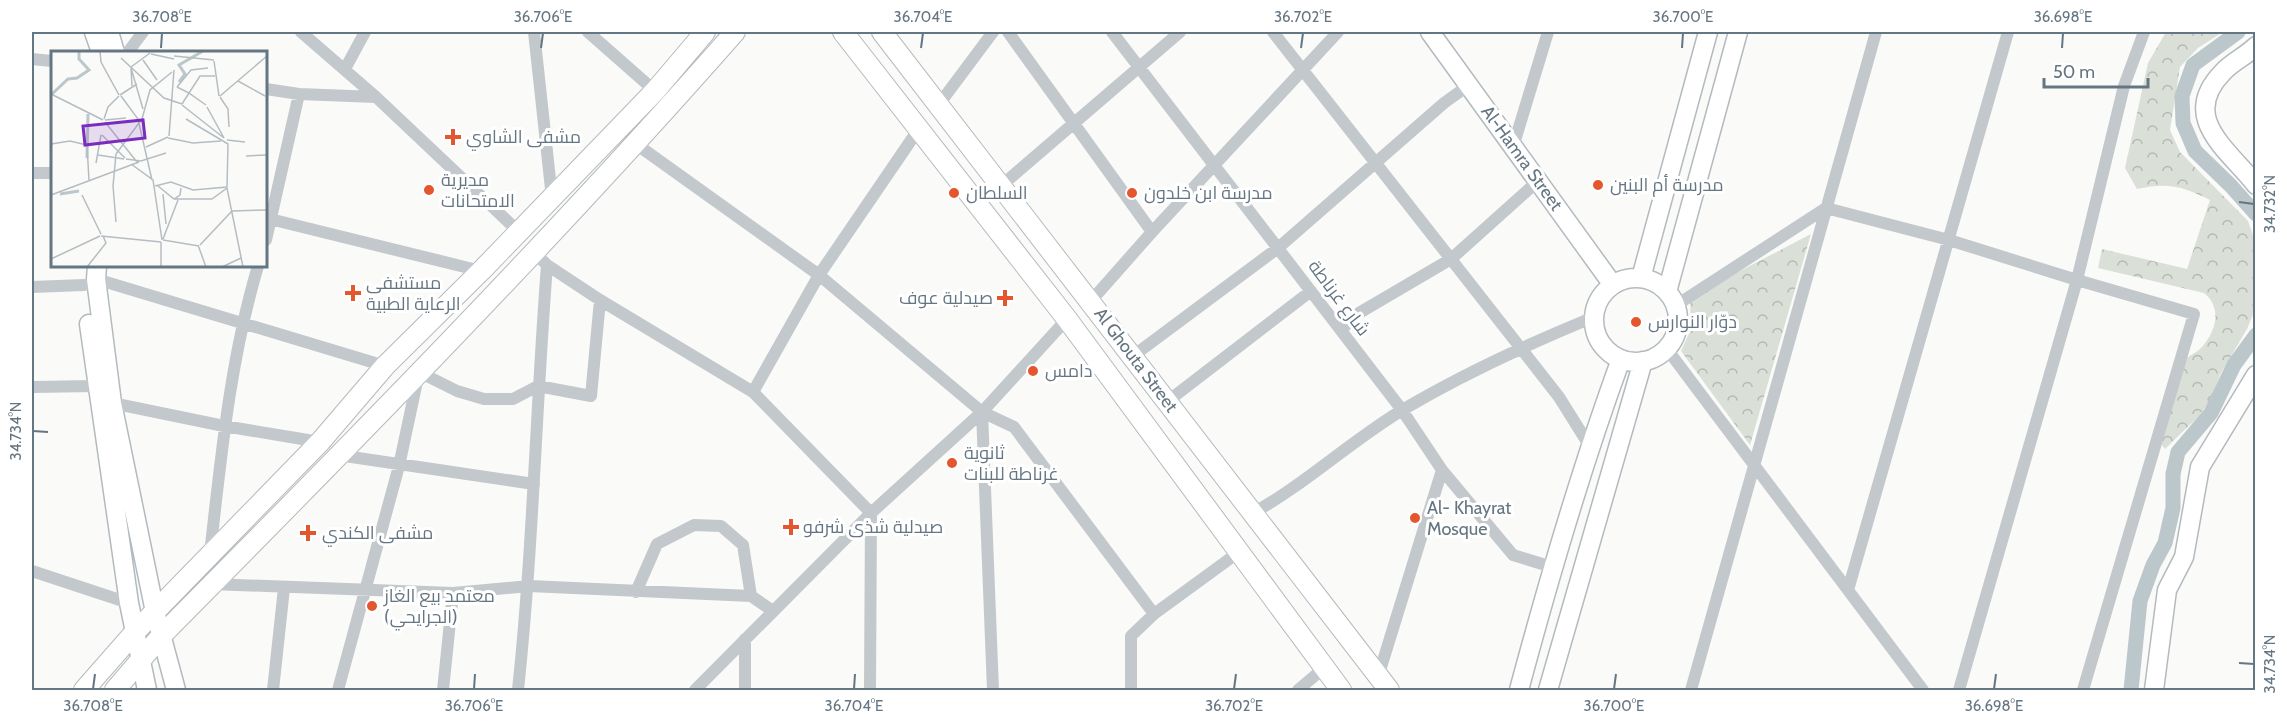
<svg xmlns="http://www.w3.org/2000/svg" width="2287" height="722" viewBox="0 0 2287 722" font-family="Cabin,Cairo,sans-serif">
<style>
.park{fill:url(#park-crowns)}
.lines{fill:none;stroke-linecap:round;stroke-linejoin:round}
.canal{stroke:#bbc7cb;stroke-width:15}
.secondary-casing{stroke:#b3babf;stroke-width:21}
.primary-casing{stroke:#b5babe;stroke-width:22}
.street{stroke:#c3c8cc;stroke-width:12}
.secondary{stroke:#fff;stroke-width:18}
.primary{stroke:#fff;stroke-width:20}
.ticks{fill:none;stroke:#657683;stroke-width:2}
.poi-dot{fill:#e4572e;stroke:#fff;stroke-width:2}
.labels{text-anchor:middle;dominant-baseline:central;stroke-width:6;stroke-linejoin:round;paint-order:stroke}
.poi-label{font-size:18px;fill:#657683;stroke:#fff;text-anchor:start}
.street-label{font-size:18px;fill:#657683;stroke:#fff}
.inset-river{fill:none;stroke:#bbc7cb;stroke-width:3}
.inset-road{fill:none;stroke:#b5bdc2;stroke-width:1.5}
.view{fill:#7b2cbf;fill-opacity:0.15;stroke:#7b2cbf;stroke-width:3}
.inset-edge{fill:none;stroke:#657683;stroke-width:3}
.neatline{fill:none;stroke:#657683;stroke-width:2}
.ticks-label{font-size:15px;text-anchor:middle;fill:#657683}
</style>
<defs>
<pattern id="park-crowns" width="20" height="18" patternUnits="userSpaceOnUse" patternTransform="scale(1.5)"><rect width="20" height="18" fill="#dadfd7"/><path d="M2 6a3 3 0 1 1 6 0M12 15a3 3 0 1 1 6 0" fill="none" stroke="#b4b9b4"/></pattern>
</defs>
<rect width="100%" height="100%" fill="#fafaf8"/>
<path class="park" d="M2166,32H2223L2198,48L2180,67L2170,130L2180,152L2248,221L2255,241V310L2247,329L2221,373L2209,402L2198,417L2165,449L2161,444C2165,430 2179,368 2185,360C2189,355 2196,353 2200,349C2216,333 2223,308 2204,293L2098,268L2102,249L2187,269L2210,200C2183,186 2167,182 2137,189L2125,168L2148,63Z
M1811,234L1750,445L1681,351L1691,329L1690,297Z"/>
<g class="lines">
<path class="canal" d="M2238,32L2193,65L2182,96L2183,123L2195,151L2231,186L2256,214
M2131,690L2140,601L2153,565L2165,543L2173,508V474L2178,452L2211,413L2234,365L2256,335"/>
<defs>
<path id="secondary" d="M94,32L101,52
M109,32L115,52
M1430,32L1613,285
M2256,46C2246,56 2232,62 2223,72C2178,118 2229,150 2256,185
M97,266L96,279L112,403L155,612L176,690
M1641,278L1708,32
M1594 320a42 42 0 1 1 84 0a42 42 0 1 1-84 0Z
M1667,292L1738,32
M89,324L129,603L147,690
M1519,690C1549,578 1581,468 1621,359
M1548,690L1643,361
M2154,690L2167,590L2184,557L2200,467L2256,375"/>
<path id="primary" d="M843,32L1067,319L1341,690
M882,32L1389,690
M84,690L134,633L320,442L385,366L481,271L655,91L705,32
M115,690L162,635C357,438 552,240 735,32"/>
</defs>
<use href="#secondary" class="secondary-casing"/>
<use href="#primary" class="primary-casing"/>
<path class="street" d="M301,32L376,97
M534,32L552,198
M588,32L655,91
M1008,32L1152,232L1091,301
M1112,32L1402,410L1442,470L1513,555L1552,567
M1273,32L1559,397L1589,445
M128,52L143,32
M32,59L52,61
M345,69L365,32
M266,89L299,94L376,97L519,232
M940,103L993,32
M636,144L819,275L982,412L993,690
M1513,147L1548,32
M32,173H52
M1002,185L1180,32
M266,218L481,271
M1152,232L1338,32
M266,240L299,94
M535,253L547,265L600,300L753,392L819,275L918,130
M96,279L385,366
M32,287L84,285
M1675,306L1826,208L1949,240L2077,280L1959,690
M1341,330L1359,313L1451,259L1538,181
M1667,349L1923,690
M1133,356L1278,248L1444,103L1469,85
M32,387L97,386
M753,392L871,513L982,412L1067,319
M1168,401L1311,291
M112,403L224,426L320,442
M982,412L1014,427L1154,614
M338,455L534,484
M1253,513C1307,483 1352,440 1404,409C1465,373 1528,344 1594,317
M210,554C221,457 230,360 258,266
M32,571L129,603
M211,584L453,593L529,586L751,596L773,611
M1848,590L2008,32
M636,592L657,544L694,525L721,526L743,545L751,596
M745,639V690
M1378,677L1442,470
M273,690L284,588
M338,690L399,466L419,372L457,391L484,399H513L538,386L591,396L600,300
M443,690L453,593
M518,690C533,549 536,407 547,265
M695,690L871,513L870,690
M1131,690V636L1154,614L1239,552
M1298,690L1324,668
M1691,690L1876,32
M2083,690L2194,314L2077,280L2124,86L2144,32"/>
<use href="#secondary" class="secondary"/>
<use href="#primary" class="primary"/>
</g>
<path class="ticks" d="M161,48L162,33M541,48L543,33M921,48L923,33M1301,48L1303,33M1682,48L1683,33M2062,48L2063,33M2239,202L2254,204M33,431L48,432M2239,663L2254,664M93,689L95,674M474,689L475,674M854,689L855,674M1234,689L1236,674M1614,689L1616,674M1994,689L1996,674"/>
<g class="poi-dot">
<path d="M450 128h6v6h6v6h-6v6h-6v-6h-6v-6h6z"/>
<circle cx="1598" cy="185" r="6"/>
<circle cx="429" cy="190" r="6"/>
<circle cx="954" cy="193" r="6"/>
<circle cx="1132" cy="193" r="6"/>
<path d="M350 284h6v6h6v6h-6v6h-6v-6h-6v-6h6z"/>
<path d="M1002 289h6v6h6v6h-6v6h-6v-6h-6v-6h6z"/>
<circle cx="1636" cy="322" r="6"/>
<circle cx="1033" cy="371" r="6"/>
<circle cx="952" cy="463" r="6"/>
<circle cx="1415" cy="518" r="6"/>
<path d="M788 518h6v6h6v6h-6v6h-6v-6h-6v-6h6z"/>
<path d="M305 524h6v6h6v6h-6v6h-6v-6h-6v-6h6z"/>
<circle cx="372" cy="606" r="6"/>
</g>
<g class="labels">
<g class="poi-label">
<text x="466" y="137">مشفى الشاوي</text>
<text x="441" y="180">مديرية<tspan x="441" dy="21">الامتحانات</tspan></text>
<text x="1610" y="185">مدرسة أم البنين</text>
<text x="966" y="193">السلطان</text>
<text x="1144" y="193">مدرسة ابن خلدون</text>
<text x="366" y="283">مستشفى<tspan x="366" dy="21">الرعاية الطبية</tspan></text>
<text x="993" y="298" text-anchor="end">صيدلية عوف</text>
<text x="1648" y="322">دوّار النوارس</text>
<text x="1045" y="371">دامس</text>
<text x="964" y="453">ثانوية<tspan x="964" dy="21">غرناطة للبنات</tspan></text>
<text x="1427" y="508">Al- Khayrat<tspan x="1427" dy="21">Mosque</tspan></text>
<text x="803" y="527">صيدلية شذى شرفو</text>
<text x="322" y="533">مشفى الكندي</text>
<text x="384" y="596">معتمد بيع الغاز<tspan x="384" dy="21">(الجرايحي)</tspan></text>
</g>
<g class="street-label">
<text transform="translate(1522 158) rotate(54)">Al-Hamra Street</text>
<text transform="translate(1339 298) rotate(53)">شارع غرناطة</text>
<text transform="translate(1136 360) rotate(53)">Al Ghouta Street</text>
</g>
</g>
<g transform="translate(51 51)">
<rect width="216" height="216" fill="#fafaf8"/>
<path class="inset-river" d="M128,31L134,23L128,14L152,0M1,43L17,28L26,27L38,19L28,8V0M36,107L37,63M9,143L28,140"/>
<path class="inset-road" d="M49,0L50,11L68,44M100,3L123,8M123,5L163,9M70,7L113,47L131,53M92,9L106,29M163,10L168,45M80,16L99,2M80,17L92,58M80,17L81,35M187,30L214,45M126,36L140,19L157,17M126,36L138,42L131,53M0,43L52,69M69,44L86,33M70,45L87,68L101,129M169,45L216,5M169,46L177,58L178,76M131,54L173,87M155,54L138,42L149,25H164M156,56L173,87M53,68L57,56L68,45M54,69L75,67M54,71L86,111M51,84L74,107M118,85L123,19M117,87L142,92L170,90M176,89L194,91M0,93L19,90L36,94M36,95L38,129M95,96L117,86M47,104L73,108M195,105L216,104M75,108L90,110L115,102M45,112L50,84M80,113L102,129L111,189M104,135L120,131L142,139L176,136L177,93L135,68M107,135L123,148L129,144L130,137M112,143L115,173M0,144L88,111M31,144L50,183M123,148H161L176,137L192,216M65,171L62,135L65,103L91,68L99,39L121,21M50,185L110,191M112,188L127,149M112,189L148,195M110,191V216M147,194L155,216M149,194L181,160L216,159M0,208L49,185M36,216L55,192L52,185M171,216L190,207"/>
<path class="view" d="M92,69L94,87L34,94L32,75Z"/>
<rect width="216" height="216" class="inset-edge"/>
</g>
<rect width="2287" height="722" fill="none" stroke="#ffffff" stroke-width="66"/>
<path d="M2044 78v9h104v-9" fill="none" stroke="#657683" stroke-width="3"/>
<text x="2053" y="78" font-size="18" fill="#657683" stroke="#ffffff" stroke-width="4.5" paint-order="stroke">50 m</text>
<rect x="33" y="33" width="2221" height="656" class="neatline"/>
<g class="ticks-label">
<text x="162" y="22">36.708°E</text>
<text x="543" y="22">36.706°E</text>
<text x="923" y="22">36.704°E</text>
<text x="1303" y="22">36.702°E</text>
<text x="1683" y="22">36.700°E</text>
<text x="2063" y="22">36.698°E</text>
<text transform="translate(2270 204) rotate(-90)" y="5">34.732°N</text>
<text transform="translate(16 431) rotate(-90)" y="5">34.734°N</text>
<text transform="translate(2270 664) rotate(-90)" y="5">34.734°N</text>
<text x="93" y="711">36.708°E</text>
<text x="474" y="711">36.706°E</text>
<text x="854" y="711">36.704°E</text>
<text x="1234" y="711">36.702°E</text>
<text x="1614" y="711">36.700°E</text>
<text x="1994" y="711">36.698°E</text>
</g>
</svg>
